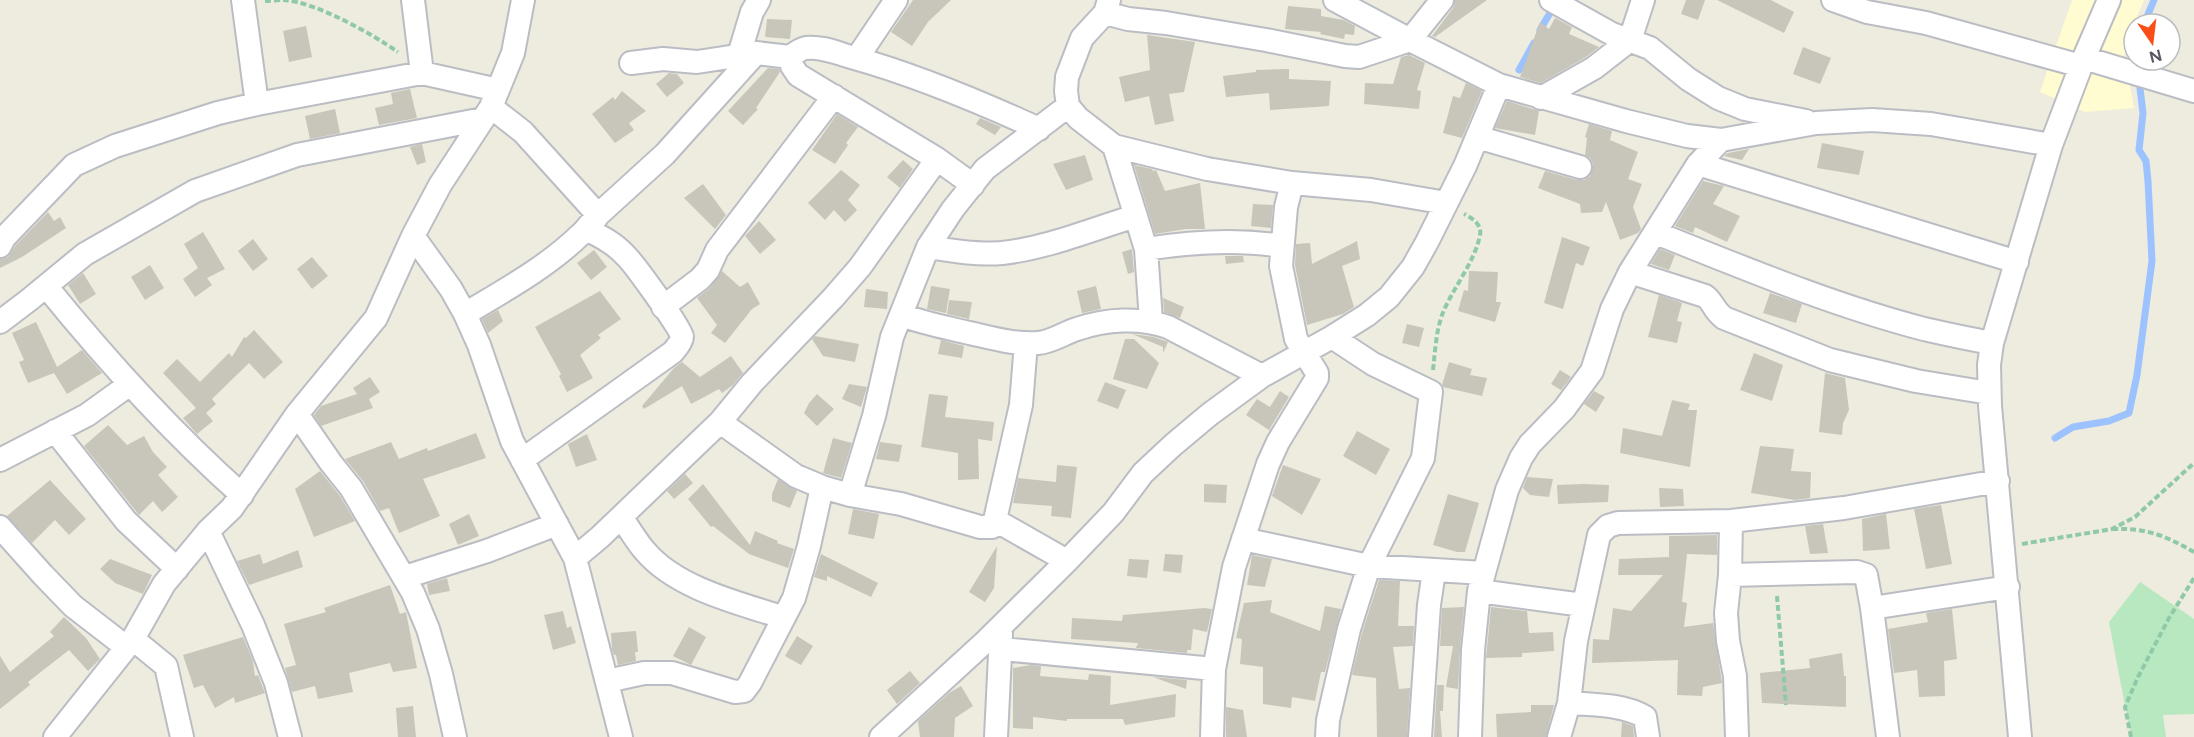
<svg xmlns="http://www.w3.org/2000/svg" width="2194" height="737" viewBox="0 0 2194 737" font-family="Figtree,sans-serif">
<style>
.commercial{fill:#fffcd1}
.green{fill:#b7e8bf}
.lines{fill:none;stroke-linecap:round;stroke-linejoin:round}
.stream{stroke:#9cc3ff;stroke-width:7}
.building{fill:#c8c6bb}
.street-casing{stroke:#bbbdc4;stroke-width:26}
.path{stroke:#90c9a9;stroke-width:4;stroke-dasharray:6 3;stroke-linecap:butt}
.street{stroke:#fff;stroke-width:22}
</style>
<rect width="100%" height="100%" fill="#edecde"/>
<path class="commercial" d="M2072,0H2144L2134,24L2119,71L2128,74L2134,108L2085,112L2040,92Z"/>
<path class="green" d="M2140,582L2194,619V714L2163,715L2166,737H2131L2109,622Z"/>
<g class="lines">
<path class="stream" d="M2144,24L2154,0
M1540,30L1554,6
M1519,70L1534,43
M2055,438L2073,427L2109,421L2129,413L2137,375L2152,261L2148,181L2146,161L2139,150L2143,113L2139,80"/>
</g>
<path class="building" d="M913,0H951L928,22L912,46L891,32Z
M1455,0H1487L1435,37L1432,36L1453,8Z
M1686,0H1705L1698,20L1681,14Z
M1717,0H1771L1794,12L1784,33Z
M1288,6L1321,9V16L1344,20L1355,26L1354,35L1345,34L1344,39L1320,34L1321,32L1285,29Z
M1555,18L1572,27L1569,34L1599,47L1586,57L1541,83L1520,77L1540,22L1549,29Z
M767,19L792,20L790,39L765,37Z
M306,26L312,57L289,62L283,31Z
M1147,35L1195,42L1184,92L1169,94L1174,121L1155,125L1149,96L1125,102L1119,77L1150,70Z
M1803,47L1831,58L1820,84L1793,74Z
M1409,55L1425,63L1417,90L1421,91L1419,109L1364,104L1365,83L1393,84L1401,57Z
M768,68L779,69L780,72L756,108L758,109L743,125L728,111Z
M1289,69V79L1331,81L1329,106L1270,110L1269,93L1226,97L1223,76L1256,72V70Z
M669,73L677,74L684,83L667,97L656,84Z
M1466,83L1482,91L1462,138L1443,133L1453,96L1460,98Z
M410,89L417,118L379,125L375,108L393,104L391,93Z
M622,91L646,111L629,123L634,130L615,143L592,114L613,97L615,100Z
M1507,101L1539,111L1535,135L1495,128Z
M335,109L340,133L310,139L305,116Z
M837,114L858,127L846,143L848,145L835,164L812,150Z
M980,118L1001,127L995,135L976,124Z
M1589,124L1612,131L1610,140L1638,152L1628,179L1642,184L1633,207L1641,229L1638,233L1620,240L1606,202L1602,212L1581,213L1580,204L1538,188L1545,171L1577,180H1584L1590,176L1593,164L1590,158L1585,155L1587,138L1585,137Z
M1822,143L1864,151L1859,175L1817,168Z
M422,144L426,162L417,165L410,147Z
M1749,149L1742,160L1724,156L1728,153Z
M1085,155L1093,180L1066,190L1053,164Z
M903,160L913,169L900,188L887,177Z
M1134,165L1152,169L1153,171L1156,170L1165,191L1200,183L1205,229H1186L1155,234Z
M841,170L860,185L848,200L857,210L845,222L834,210L825,220L808,203Z
M1703,181L1724,186L1713,204L1740,216L1727,242L1695,227L1693,233L1675,226Z
M703,184L726,215L715,229L684,198Z
M1253,204L1273,205L1271,228L1251,226Z
M48,212L54,221L60,217L66,228L22,257L0,268V259L8,257L15,246Z
M759,221L776,240L760,254L745,236Z
M203,232L225,269L207,278L212,285L195,297L183,279L198,268L184,244Z
M1562,237L1590,247L1583,266L1576,263L1563,309L1544,303Z
M253,239L268,259L253,271L238,251Z
M1357,241L1360,259L1342,266L1354,307L1343,314L1307,325L1295,265L1296,244L1310,243L1312,264Z
M1132,249L1134,272L1128,274L1122,252Z
M1660,249L1675,255L1669,270L1651,264Z
M594,250L607,267L591,280L577,263Z
M1225,256H1243L1244,262L1226,264Z
M312,257L328,276L312,289L297,269Z
M150,265L164,288L145,300L131,277Z
M722,271L740,287L748,282L760,304L752,309L725,343L711,333L717,325L697,298L710,288Z
M1469,271L1498,272L1496,302H1501L1495,322L1458,311L1464,290L1468,291Z
M83,273L96,294L80,304L68,285Z
M931,286L950,289L946,313L927,309Z
M1096,286L1101,309L1082,313L1077,291Z
M866,289L888,292L887,309L864,307Z
M600,291L621,319L598,335L601,338L580,355L593,378L567,392L559,376L561,374L535,327Z
M1770,293L1802,304L1796,323L1763,313Z
M1659,295L1682,303L1677,321L1682,322L1677,343L1648,337Z
M1163,298L1184,307L1180,318L1164,312Z
M949,300L972,302L969,319L947,314Z
M498,310L503,321L488,333L482,319Z
M36,322L57,367L82,350L102,373L67,394L54,373L28,383L19,362L24,360L12,333Z
M1407,324L1424,328L1419,347L1402,343Z
M254,330L283,362L264,379L249,363L212,399L216,404L206,413L213,421L197,434L183,418L196,408L163,373L177,359L200,382L229,353L232,357L244,337L246,338Z
M1132,334L1154,337L1168,342L1163,353V347Z
M815,336L859,344L855,362L823,356L812,339Z
M1125,339H1134L1159,363L1147,389L1113,379Z
M941,340L964,346L962,358L938,354Z
M1754,353L1783,365L1772,401L1740,390Z
M731,356L743,373L733,385L722,393L719,389L691,404L682,386L644,409L642,406L674,368L682,362L700,377Z
M1449,362L1472,369L1470,375L1487,378L1482,396L1443,387L1442,385Z
M1560,370L1571,377L1561,390L1551,384Z
M1825,373L1845,378L1849,410L1843,423L1842,435L1819,432Z
M370,377L380,392L369,399L373,408L321,426L314,415L321,406L357,394L353,388Z
M1105,382L1126,390L1118,409L1097,401Z
M849,384L867,387L861,407L842,399Z
M1280,391L1289,397L1269,430L1246,415L1257,399L1270,407Z
M1594,391L1605,397L1596,412L1584,404Z
M817,394L834,409L817,426L804,413L809,403Z
M929,394L948,396L945,417L994,422L992,441L978,439L979,479L958,480V453L921,447Z
M1672,400L1690,404L1688,410H1697L1690,467L1620,453L1623,428L1662,436Z
M108,425L127,445L144,436L153,452L167,467L158,475L178,497L162,512L153,501L139,515L84,446Z
M1357,431L1390,449L1376,475L1343,456Z
M476,433L486,458L423,479L440,516L399,533L389,508L380,511L363,481L345,459L391,442L399,459L427,448L428,451Z
M587,434L597,460L576,467L568,444Z
M833,438L852,443L841,478L823,473Z
M880,442L902,445L899,462L876,459Z
M1760,446L1794,449L1791,471L1811,472L1810,498L1795,500L1751,493Z
M1057,465L1077,467L1071,518L1051,516L1052,506L1013,503L1018,478L1056,482Z
M1283,465L1321,479L1302,515L1272,496Z
M320,471L340,496L355,521L314,537L295,489Z
M685,474L693,483L674,499L667,491Z
M1527,477L1553,479L1549,497L1530,495L1523,488Z
M778,479L797,491L790,508L772,501V494Z
M50,480L86,519L69,535L55,520L32,543L7,516Z
M703,484L750,545L755,531L778,541L777,543L794,549L788,568L749,554L713,526L711,527L688,499Z
M1204,484L1227,485L1226,503L1204,502Z
M1583,484L1609,485L1608,502L1558,504L1557,485Z
M1659,488L1683,489L1684,506L1660,507Z
M1448,494L1479,503L1465,552H1457L1433,545Z
M1941,505L1952,564L1926,569L1914,509Z
M853,509L879,514L874,539L848,534Z
M469,514L479,536L458,545L449,524Z
M1886,514L1890,549L1863,551L1862,519Z
M1823,524L1828,553L1810,554L1805,526Z
M1717,535V555L1687,554L1682,602L1687,603L1684,627L1713,623L1722,683L1703,687L1702,696L1677,695L1678,660L1592,663L1593,639L1609,640L1613,608L1631,611L1663,575H1618L1619,559L1669,557V536Z
M997,546L994,588L985,602L969,592Z
M298,550L303,567L249,585L237,561L260,554L263,564Z
M821,554L878,583L871,597L827,576V581L814,577Z
M1165,554L1183,555L1181,573L1163,571Z
M1252,555L1272,559L1265,587L1247,585Z
M110,559L152,575L143,594L115,583L100,569Z
M1129,559L1149,560L1147,578L1127,576Z
M447,578L450,591L429,595L427,584Z
M1379,580L1400,581L1398,626H1414L1413,646L1393,647L1399,689L1410,688L1407,737H1377L1376,678L1352,675L1362,633Z
M390,585L400,614L406,612L417,668L393,672L390,663L349,673L353,692L318,699L315,686L292,692L285,668L296,665L284,624L326,612L324,608Z
M1272,600L1270,612L1320,631L1325,606L1341,609L1325,672H1321L1315,701L1292,697L1291,708L1263,704V667L1240,664L1242,639L1236,638L1244,603Z
M1464,607L1460,649L1458,689L1446,687L1453,646H1440L1442,608Z
M1491,607L1527,611L1529,633L1553,632L1554,651L1522,653V657L1486,658Z
M1204,608L1212,609L1207,632L1193,629L1191,650H1187V653L1136,648L1138,643L1071,639L1072,618L1122,621L1123,615Z
M1952,609L1957,659L1944,661L1945,696L1919,697L1917,670L1894,673L1888,629L1928,622L1926,613Z
M563,611L567,628L571,626L576,643L553,650L544,615Z
M64,617L86,638L100,659L88,671L69,650L28,682L30,685L0,709V656L10,672L54,636L50,632Z
M689,627L706,637L691,665L673,656Z
M636,631L638,652H635L636,661L618,665L616,655H614L612,649L611,633Z
M797,636L813,646L801,665L785,656Z
M243,637L253,661L255,676L258,675L265,693L235,703L234,697L215,708L203,685L194,688L183,655Z
M1842,653L1844,676H1846V707L1762,703L1760,673L1810,668L1809,659Z
M1031,665L1041,666L1040,676L1088,680L1089,674L1111,676L1110,705L1176,694L1175,717L1125,725L1123,719H1067V721L1033,717V729L1013,728V668Z
M910,671L920,683L897,704L887,690Z
M1153,677L1187,680L1186,689Z
M1437,685H1444L1443,711H1440L1442,737H1434Z
M961,686L973,706L955,718L954,737H920L918,721L949,693Z
M1531,705H1554L1546,737H1497L1496,714L1531,712Z
M413,706L416,737H398L396,708Z
M1226,707L1243,710L1247,737H1226Z
M1622,722L1633,726L1634,737H1621Z"/>
<g class="lines">
<defs>
<path id="street" d="M243,0L257,104
M413,0L422,73
M523,0L513,53L491,107L440,185L413,236L451,289L465,314L479,345L512,441L575,558L621,737
M1109,0L1105,13L1128,19L1166,23L1266,40L1345,56L1359,57L1410,40L1442,0
M1335,0L1410,40L1499,85L1626,121L1687,136L1721,140L1816,123L1872,120L1931,124L2051,145
M1551,0L1612,34L1650,48L1688,79L1718,98L1745,109L1806,121
M1833,0L1867,12L1926,23L2081,66
M1105,13L1082,38L1067,77L1066,91L1068,106L1078,118L1114,146L1207,169L1292,183L1371,190L1446,203
M739,55L752,12L759,0
M790,57C795,53 800,49 806,48C821,46 837,53 851,57C916,75 978,101 1039,129
M857,58L896,0
M2084,58L2194,91
M631,63L663,59L697,62L756,53L790,57L792,66L798,75L937,159L973,185
M1541,98L1594,68L1630,40L1643,0
M491,107L523,132L598,215L665,154L756,53
M1477,137L1580,167
M1114,146L1146,249L1151,321
M1698,164L2017,262
M1656,233C1744,268 1832,305 1924,329C1946,334 1969,339 1992,343
M0,246L4,238L74,165L115,146L218,113L257,104L422,73L498,90
M928,247C952,251 978,255 1002,253C1048,248 1092,229 1136,216
M1146,249C1190,242 1238,239 1282,246
M1630,272L1705,296C1713,301 1713,310 1724,318L1830,360L1916,381L1989,393
M46,286C106,360 170,431 242,495
M663,307L700,279L708,270L717,250L834,96
M465,314C505,290 547,267 580,235C586,230 590,223 596,218
M902,315C923,323 944,327 965,332C989,337 1014,345 1038,343C1052,342 1064,333 1077,329C1106,319 1140,317 1168,327L1262,376
M0,322L29,300L85,254L195,191L297,155L483,119
M1026,343L1021,405L995,520L1067,561
M297,414L331,463L351,488L413,593L428,629L441,674L455,737
M720,422L796,476L822,487L850,495L901,504L980,527H992L995,520
M55,431L126,521L177,569
M0,460L87,415L130,384
M522,460L673,352C676,348 682,342 682,336C682,330 633,262 625,255C614,243 600,236 586,229
M850,495L874,416L892,337L928,247L953,209L985,169L1068,106
M621,517C629,528 636,541 645,551C676,588 738,603 782,617
M1731,521L1730,575L1857,572L1866,575L1872,608
M0,527L43,575L73,606L126,647
M208,531L253,625L276,683L290,737
M1243,539L1369,566L1484,573L1479,591L1583,605
M575,558L600,537L720,422L752,383L833,298L860,267L937,159
M1484,573L1507,490L1521,458L1530,444L1564,409L1592,371L1612,309L1630,272L1698,164L1721,140
M1730,575L1726,613L1728,641L1735,676L1737,737
M405,577L487,551L557,524
M133,639L166,666L182,737
M1002,649L1214,669
M607,681L644,673H672L735,692L744,691L750,683L794,598L809,546L822,487
M1569,703C1595,705 1622,704 1645,717L1648,737
M55,737L133,639L164,584L208,531L232,508L297,414L376,318L413,236
M881,737L986,641L1067,561L1113,513L1143,473L1173,445L1210,414L1262,376L1332,337L1367,315L1389,297L1413,267L1427,242L1465,166L1499,85
M996,737L1001,634
M1212,737L1214,669L1234,567L1268,464L1278,442L1317,378V373L1296,339L1281,266L1286,207L1292,183
M1327,737L1328,720L1349,629L1369,566L1423,458L1431,392L1373,364L1332,337
M1420,737L1429,605L1434,571
M1470,737L1473,650L1479,591
M1559,737L1569,703L1576,641L1599,535L1608,526L1618,523L1731,521L1844,508L1998,481
M1888,737L1872,608L2008,587
M2020,737L1990,406L1989,365L1992,343L2051,145L2084,58L2109,0"/>
</defs>
<use href="#street" class="street-casing"/>
<path class="path" d="M265,1C271,1 278,0 284,0C316,2 372,34 398,52
M1433,370C1435,352 1436,332 1442,315C1452,289 1475,262 1480,235C1482,224 1472,218 1464,214
M2112,529C2147,528 2164,535 2194,552
M2022,544L2112,529L2135,517L2194,463
M1777,596L1786,705
M2131,737L2125,707L2138,677L2169,618L2194,578"/>
<use href="#street" class="street"/>
</g>
<g transform="translate(2152 42) rotate(166)"><circle r="28" fill="#ffffff" stroke="#bcbdc0" stroke-width="1.5"/>
<path d="M0-4.5L10 22L0 15L-10 22Z" fill="#fa4e16"/>
<text y="-9" font-size="16" font-weight="bold" text-anchor="middle" fill="#575a61">N</text>
</g>
</svg>
